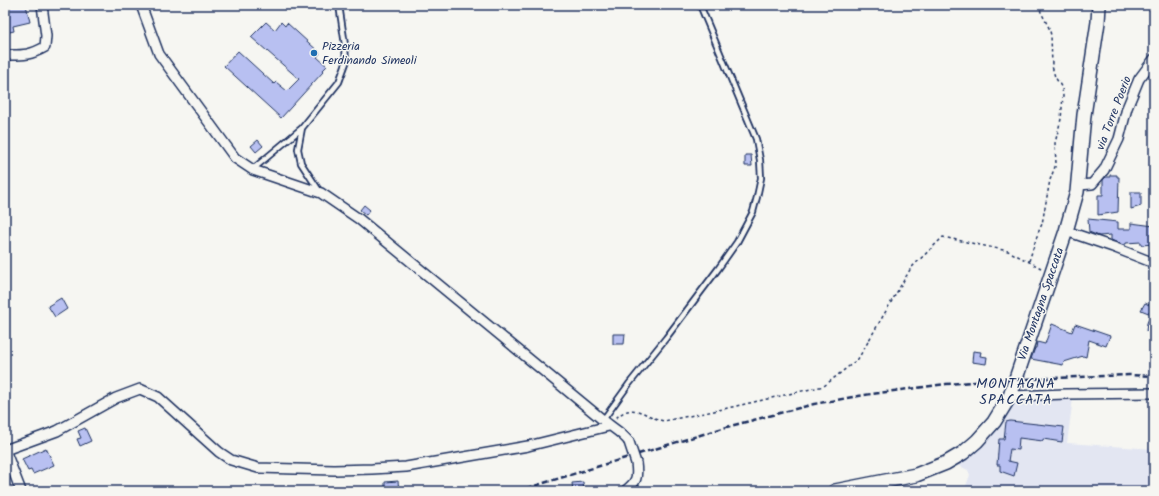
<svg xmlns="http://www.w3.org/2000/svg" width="1159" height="496" viewBox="0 0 1159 496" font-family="Kalam,sans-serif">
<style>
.built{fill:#e3e6f2}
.building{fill:#b8c0f1;stroke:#1b2f5e}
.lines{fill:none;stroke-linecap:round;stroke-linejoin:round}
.service-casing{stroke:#1b2f5e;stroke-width:8}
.minor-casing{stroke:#1b2f5e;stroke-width:12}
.secondary-casing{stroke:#1b2f5e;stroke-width:16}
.path{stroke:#1b2f5e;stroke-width:1.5;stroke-dasharray:3 3;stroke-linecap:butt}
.service{stroke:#f6f6f2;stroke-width:4.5}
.minor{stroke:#f6f6f2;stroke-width:9}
.secondary{stroke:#f6f6f2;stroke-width:13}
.rail{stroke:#1b2f5e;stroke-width:2.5;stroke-dasharray:6 3;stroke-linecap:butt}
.minor-bridge-casing{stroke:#1b2f5e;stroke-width:12;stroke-linecap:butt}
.minor-bridge{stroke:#f6f6f2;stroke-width:9}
.poi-dot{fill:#1f6fb2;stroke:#f6f6f2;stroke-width:1.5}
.labels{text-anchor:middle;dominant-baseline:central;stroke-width:3;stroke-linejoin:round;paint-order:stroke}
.poi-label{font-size:12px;fill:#1b2f5e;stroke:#f6f6f2;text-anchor:start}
.street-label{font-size:12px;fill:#1b2f5e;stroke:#f6f6f2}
.quarter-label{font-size:14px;letter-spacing:1px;fill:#1b2f5e;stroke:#f6f6f2}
</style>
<rect width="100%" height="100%" fill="#f6f6f2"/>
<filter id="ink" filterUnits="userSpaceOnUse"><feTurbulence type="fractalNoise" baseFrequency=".025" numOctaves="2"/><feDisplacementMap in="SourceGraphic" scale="8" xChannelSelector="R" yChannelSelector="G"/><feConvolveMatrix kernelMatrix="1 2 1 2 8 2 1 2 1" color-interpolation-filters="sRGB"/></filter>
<g filter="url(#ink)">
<path class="built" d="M1073,398L1067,443L1154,449V491H964L970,475L968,470L955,464L1013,399Z"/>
<path class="building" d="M5,5H26L30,22L13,26L14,31L5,33Z
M266,22L275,30L281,22L285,26L287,23L320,53L317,57L327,66L322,71L323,72L281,118L224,66L238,51L274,84L276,82L287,91L299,79L251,37Z
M258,140L263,146L256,152L251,146Z
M745,155H751L752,166H745Z
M1110,175H1117V177H1119L1118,212L1098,215V195H1103V180L1106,177H1110Z
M1131,192H1141V206L1131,209Z
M364,205L370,210L366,215L360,210Z
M1088,219L1118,222V229H1131V223L1154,226V244L1141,245V242L1126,243V244L1123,245L1111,240V235L1099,236L1089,232Z
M61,298L67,309L55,317L48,306Z
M1145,303L1154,307V333L1146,331L1147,323L1151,314L1141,310Z
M1052,324L1072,332L1075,324L1110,336L1106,346L1089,340L1086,357L1083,356L1064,362L1063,365L1031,359L1035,348H1036L1037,342L1045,344Z
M613,334H625L624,344H613Z
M973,351L981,352L980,356L987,357L986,364L972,362Z
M1010,421L1064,427L1062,442L1043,439V441L1019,438L1018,450L1010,449L1008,461L1017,463L1014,476L1000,471V465H997L999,439H1004L1006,422Z
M85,428L91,441L80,446L77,439L81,438L78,431Z
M46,448L54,465L33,474L31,470L28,471L22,459Z
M398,481L399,491H385V482Z
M583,482L584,491H573L572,483Z"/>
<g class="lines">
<defs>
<path id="service" d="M253,169L302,128
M320,192L301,163L298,149L302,128L339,82L346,63L345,45L339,5
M603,420L629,384L666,338L718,269L737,242L753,212L757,197L761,178L760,160L756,139L700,5"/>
<path id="minor" d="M141,5L159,54L235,158L253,170L321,193L359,219L603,420C611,427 623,433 629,442
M5,55C22,55 29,56 45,47L46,36L42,5
M1078,185L1092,184L1104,170L1119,139L1127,108L1139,79L1154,59
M1066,231L1113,247L1154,263
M1010,396L1066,394L1154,393
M21,491L5,450L57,431L116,398L140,389L158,397L219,452L231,460L258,468L334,470L372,469L406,467L528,446L609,426
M625,491C637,482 638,477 636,463"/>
<path id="secondary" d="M835,491L916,475L946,463L963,453L977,441L994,422L1010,396L1066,231L1077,192L1084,115L1098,22L1099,5"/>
</defs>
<use href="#service" class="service-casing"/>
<use href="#minor" class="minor-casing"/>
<use href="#secondary" class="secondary-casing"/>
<path class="path" d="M1029,261L1038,233L1042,224L1050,180L1056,164L1055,143L1061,119L1063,96L1062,88L1055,77L1052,66L1051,35L1049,28L1041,12L1039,5
M616,418C634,401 645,417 664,421L719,410L824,386L858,359L911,268L943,237L1008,251L1041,268
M5,435L7,440"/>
<use href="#service" class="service"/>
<use href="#minor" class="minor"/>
<use href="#secondary" class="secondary"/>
<path class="rail" d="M518,491L723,428L814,404L864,395L946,384L1001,380L1129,375L1154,376"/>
<defs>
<path id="minor-bridge" d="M629,442L636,463"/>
</defs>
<use href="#minor-bridge" class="minor-bridge-casing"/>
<use href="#minor-bridge" class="minor-bridge"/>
</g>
</g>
<circle class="poi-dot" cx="314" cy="53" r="4"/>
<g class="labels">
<g class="poi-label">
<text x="322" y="46">Pizzeria<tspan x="322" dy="14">Ferdinando Simeoli</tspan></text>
</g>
<g class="street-label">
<text transform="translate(1114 113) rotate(-69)">via Torre Poerio</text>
<text transform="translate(1041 304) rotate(-71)">Via Montagna Spaccata</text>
</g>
<g class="quarter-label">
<text x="1016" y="384">MONTAGNA<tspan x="1016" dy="16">SPACCATA</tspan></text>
</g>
</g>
<rect width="1159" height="496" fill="none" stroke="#f6f6f2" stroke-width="20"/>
<rect x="10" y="10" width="1139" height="476" fill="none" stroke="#1b2f5e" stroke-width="1.5" filter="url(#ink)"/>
</svg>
